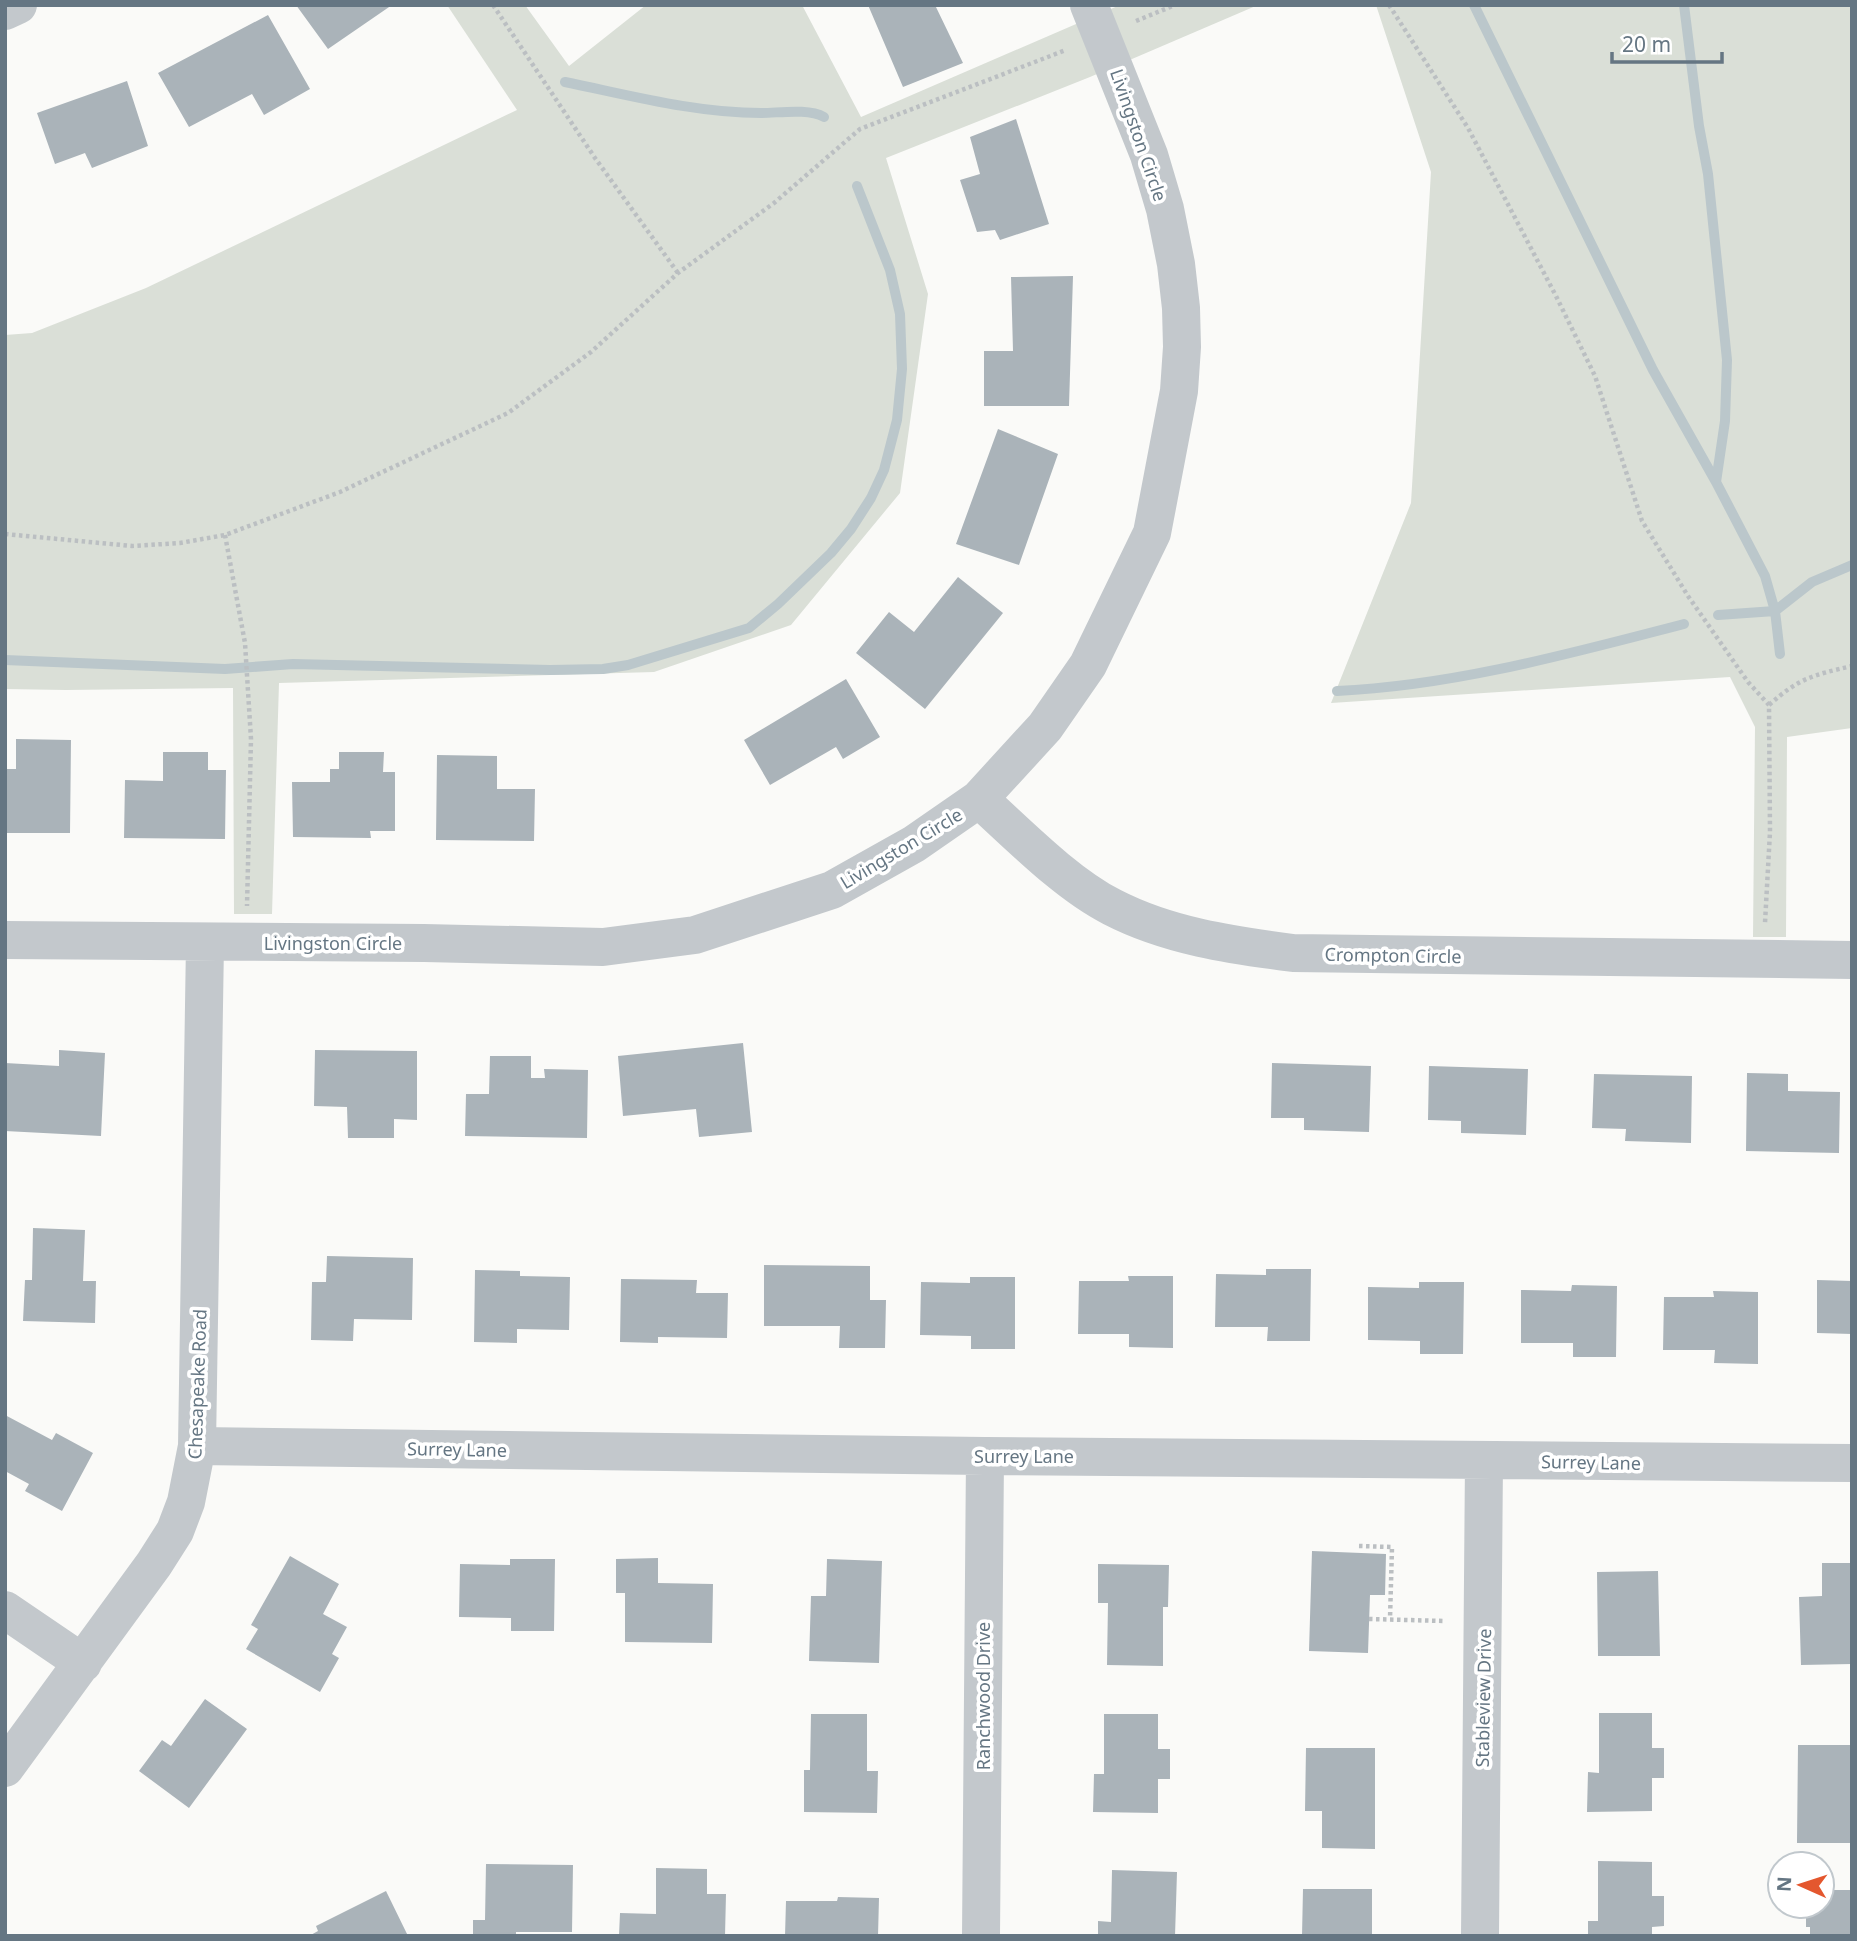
<svg xmlns="http://www.w3.org/2000/svg" width="1857" height="1941" viewBox="0 0 1857 1941" font-family="'Noto Sans',sans-serif">
<style>
.green{fill:#dadfd7}
.lines{fill:none;stroke-linecap:round;stroke-linejoin:round}
.stream{stroke:#bbc7cb;stroke-width:10}
.building{fill:#aab3b9}
.path{stroke:#bbbfc2;stroke-width:4.5;stroke-dasharray:3.5 3.5;stroke-linecap:butt}
.minor{stroke:#c3c8cc;stroke-width:38}
.labels{text-anchor:middle;dominant-baseline:central;stroke-width:7;stroke-linejoin:round;paint-order:stroke}
.street-label{font-size:18px;fill:#657683;stroke:#fff}
</style>
<rect width="100%" height="100%" fill="#fafaf8"/>
<path class="green" d="M447,5H525L569,66L646,5H802L861,117L1120,5H1258L1090,77L886,158L928,294L900,493L791,625L654,672L279,683L272,914H234L233,688L66,690L5,689V335L32,333L146,288L517,110Z
M1376,5H1852V728L1787,737L1786,937H1753L1755,727L1730,677L1331,703L1411,503L1431,172Z"/>
<g class="lines">
<path class="stream" d="M1474,5L1653,370L1716,482L1765,576L1775,611L1780,654
M1684,5L1699,126L1708,174L1727,360L1725,421L1716,482
M565,82C629,95 695,113 761,113C779,113 808,108 824,117
M1718,615L1775,611L1812,582L1852,565
M5,660L225,669L293,664L550,670L603,669L628,665L749,628L778,604L831,553L851,529L871,498L884,470L897,420L902,369L900,314L890,270L857,186
M1337,691C1453,686 1572,653 1684,624"/>
</g>
<path class="building" d="M296,5H392L328,49Z
M868,5H935L963,63L903,87Z
M268,15L310,89L264,115L252,94L189,127L158,73Z
M127,81L148,146L92,168L85,153L55,164L37,113Z
M1016,119L1049,224L1000,240L995,230L977,232L960,180L980,174L970,137Z
M1073,276L1069,406H984V351H1013L1011,277Z
M998,429L1058,454L1019,565L956,544Z
M958,577L1003,613L925,709L856,653L889,612L914,632Z
M846,679L880,737L843,759L836,747L770,785L744,740Z
M16,739L71,740L70,833H5V769H16Z
M163,752H208V770H226L225,839L124,838L125,780L163,781Z
M339,752H384L383,772H395V831H370L371,838L293,837L292,782H330V769H339Z
M437,755L497,756V789H535L534,841L436,840Z
M743,1043L752,1132L699,1137L696,1109L623,1116L618,1056Z
M59,1050L105,1053L101,1136L5,1131V1063L59,1066Z
M315,1050L417,1051V1120L394,1119V1138H348L347,1107L314,1106Z
M490,1056H531V1078H545L544,1069L588,1070L587,1138L465,1136L466,1094H489Z
M1272,1063L1371,1066L1369,1132L1304,1130V1118H1271Z
M1429,1066L1528,1069L1526,1135L1461,1133V1121L1428,1120Z
M1747,1073L1788,1074V1091L1840,1092L1839,1153L1746,1151Z
M1594,1074L1692,1076L1691,1143L1625,1141L1626,1129L1592,1128Z
M33,1228L85,1230L83,1281H96L95,1323L23,1321L25,1280H32Z
M327,1256L413,1258L412,1320L354,1319L353,1341L311,1340L312,1282H326Z
M764,1265L870,1266V1300H886L885,1348H839L840,1326H764Z
M1266,1269H1311L1310,1341H1267L1268,1327H1215L1216,1274L1266,1275Z
M475,1270L520,1271V1276L570,1277L569,1330L517,1329V1343L474,1342Z
M1128,1276H1173V1348L1129,1347V1334H1078L1079,1281H1129Z
M970,1277H1015V1349H971V1336L920,1335L921,1282L970,1283Z
M621,1279L697,1280L696,1293H728L727,1338L658,1337V1343L620,1342Z
M1817,1280L1852,1281V1334L1817,1333Z
M1419,1282H1464L1463,1354H1420V1341L1368,1340V1287L1419,1288Z
M1572,1285L1617,1286L1616,1357H1573V1343H1521V1290L1571,1291Z
M1713,1291L1758,1292V1364L1714,1363L1715,1350H1663L1664,1297H1714Z
M5,1415L52,1440L56,1433L93,1453L62,1511L25,1491L29,1484L5,1471Z
M1312,1551L1386,1554L1385,1595H1370L1368,1653L1309,1651Z
M290,1556L339,1584L323,1614L347,1627L332,1654L339,1658L320,1692L246,1649L258,1629L251,1625Z
M658,1558V1583L713,1584L712,1643L625,1642V1593H616V1559Z
M510,1559H555L554,1631H511V1618L459,1617L460,1564L510,1565Z
M827,1559L882,1561L879,1663L809,1661L811,1596H826Z
M1822,1563H1852V1664L1801,1665L1799,1597L1822,1596Z
M1098,1564L1169,1565L1168,1607H1163V1666L1107,1665L1108,1603H1098Z
M1658,1571L1660,1656H1598L1597,1572Z
M205,1699L247,1729L189,1808L139,1771L162,1740L171,1746Z
M1599,1713H1652V1748H1664V1778H1652V1811L1587,1812L1588,1772L1599,1773Z
M811,1714H867V1771H878L877,1813L804,1812V1770H810Z
M1104,1714H1158V1749H1170V1779H1158V1813L1093,1812L1094,1774H1104Z
M1798,1745H1852V1843H1797Z
M1306,1748H1375V1849L1322,1848V1811H1305Z
M1598,1861L1652,1862V1896H1664V1926L1652,1927V1936H1588V1921H1598Z
M486,1864L573,1865L572,1932H516V1936H473V1920H485Z
M656,1868L707,1869V1894H726L725,1936H619L620,1913L656,1914Z
M1112,1870L1177,1872L1175,1936H1098V1921L1111,1922Z
M1303,1889H1372V1936H1302Z
M1822,1890H1852V1936H1810V1927H1806V1906H1822Z
M386,1891L408,1936H309L318,1931L316,1926Z
M838,1897L879,1898L878,1936H785L786,1901H837Z"/>
<g class="lines">
<path class="path" d="M493,5L595,158L678,273
M1389,5L1468,128L1556,296L1595,376L1642,521L1688,596L1748,682L1769,705L1770,832L1765,923
M1136,21L1175,5
M5,534L132,546L180,543L225,535L340,492L508,413L591,352L678,273L774,203L860,129L1066,50
M225,535L245,643L251,739L247,906
M1769,705C1799,678 1813,675 1852,666
M1359,1546L1392,1547L1390,1619
M1369,1619L1445,1621"/>
<path class="minor" d="M5,11L18,5
M979,799C1018,834 1065,883 1112,907C1168,936 1231,945 1293,953L1852,960
M5,940L424,943L603,947L695,935L832,890L914,844L979,799L1045,727L1088,665L1152,533L1179,391L1182,347L1181,308L1176,264L1165,209L1149,155L1089,5
M197,1446L985,1456L1852,1463
M5,1610L83,1663
M5,1768L154,1564L175,1531L186,1502L197,1446L205,943
M981,1936L985,1456
M1480,1936L1484,1460"/>
</g>
<g class="labels">
<g class="street-label">
<text transform="translate(1139 135) rotate(71)">Livingston Circle</text>
<text transform="translate(901 848) rotate(-31)">Livingston Circle</text>
<text x="333" y="943">Livingston Circle</text>
<text transform="translate(1393 955) rotate(1)">Crompton Circle</text>
<text transform="translate(197 1384) rotate(-88)">Chesapeake Road</text>
<text transform="translate(457 1449) rotate(1)">Surrey Lane</text>
<text x="1024" y="1456">Surrey Lane</text>
<text transform="translate(1591 1462) rotate(1)">Surrey Lane</text>
<text transform="translate(983 1696) rotate(-90)">Ranchwood Drive</text>
<text transform="translate(1483 1698) rotate(-89)">Stableview Drive</text>
</g>
</g>
<rect width="1857" height="1941" fill="none" stroke="#657683" stroke-width="14"/>
<g transform="translate(1801 1885) rotate(273)"><circle r="33" fill="#ffffff" stroke="#c1c8cd" stroke-width="2"/>
<path d="M0-5L12 26L0 18L-12 26Z" fill="#e4572e"/>
<text y="-10" font-size="19" font-weight="bold" text-anchor="middle" fill="#657683">N</text>
</g>
<path d="M1612 52v10h110v-10" fill="none" stroke="#657683" stroke-width="3.5"/>
<text x="1622" y="52" font-size="21" fill="#657683" stroke="#ffffff" stroke-width="5" paint-order="stroke">20 m</text>
</svg>
